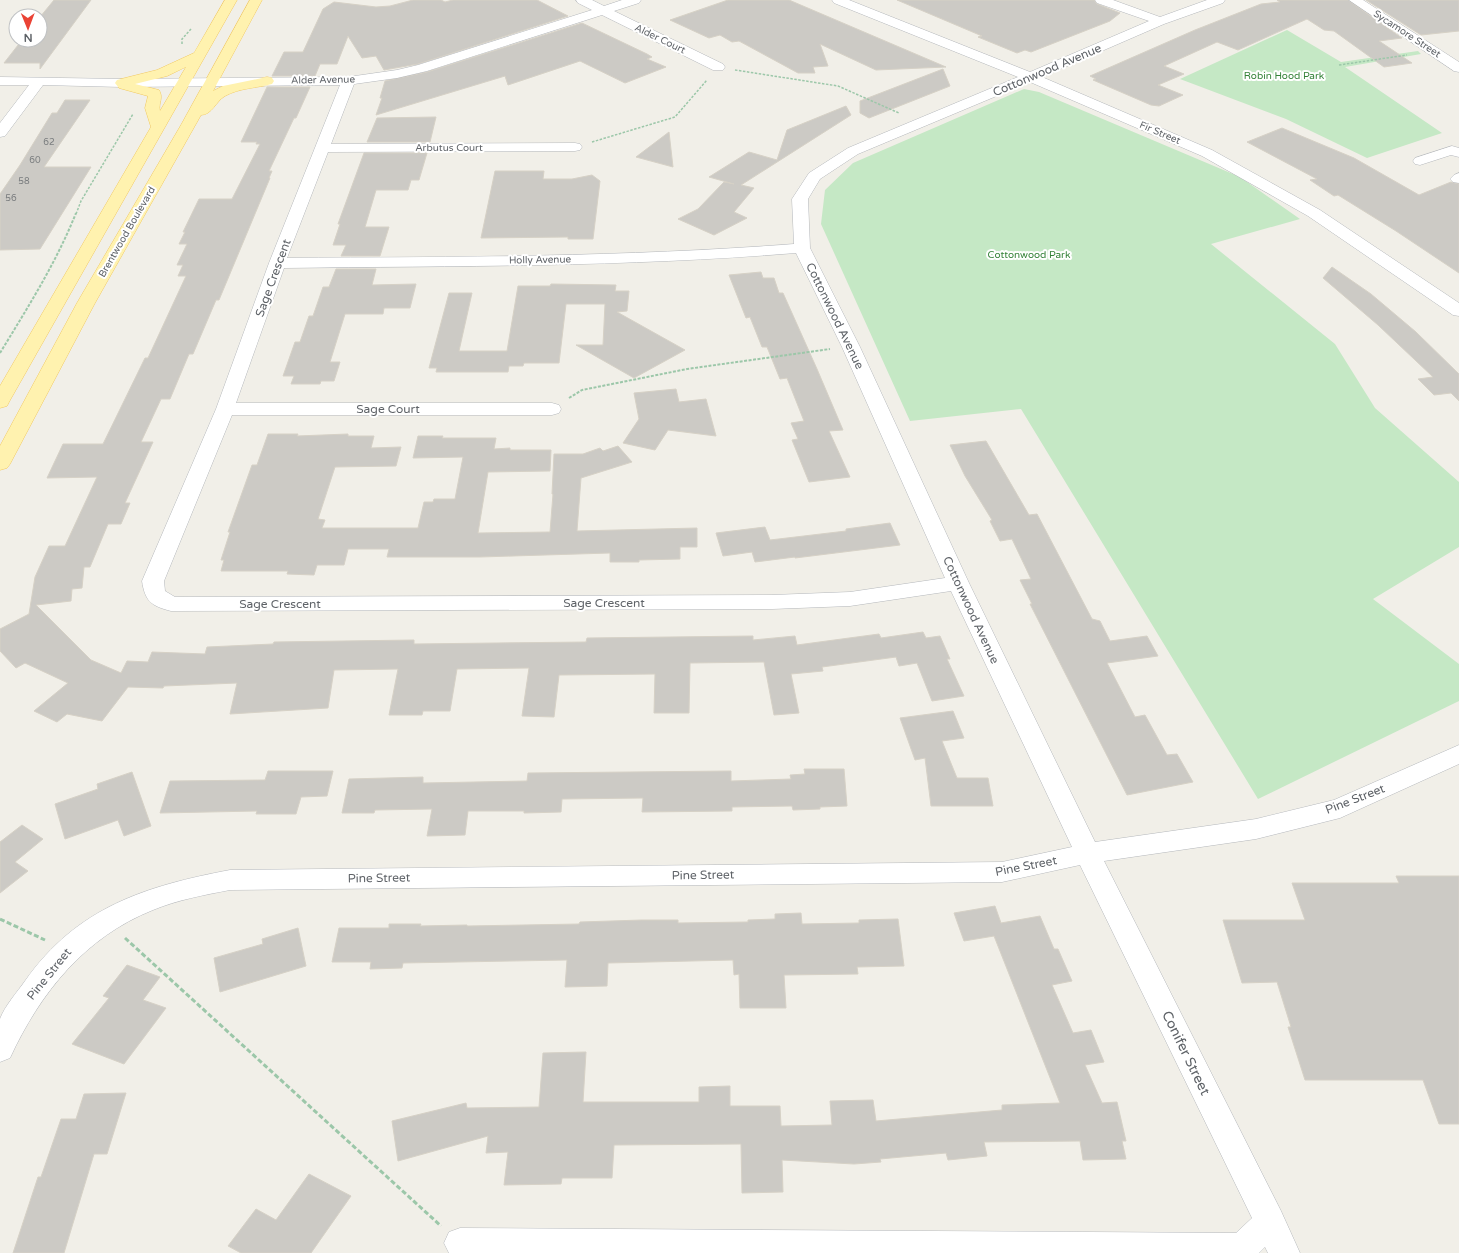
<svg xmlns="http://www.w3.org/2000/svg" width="1459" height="1253" viewBox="0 0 1459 1253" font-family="'Varela Round',sans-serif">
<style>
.green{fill:#c5e8c5}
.building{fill:#cccac5;stroke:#d6d1c6}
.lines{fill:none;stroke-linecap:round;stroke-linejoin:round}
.minor-casing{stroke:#b5b8bc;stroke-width:1}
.major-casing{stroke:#f2c960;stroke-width:1}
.path-far2{stroke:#9cc7a9;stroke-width:1.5;stroke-dasharray:2.5 1.5;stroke-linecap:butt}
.path-far1{stroke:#9cc7a9;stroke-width:2;stroke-dasharray:3 1.5;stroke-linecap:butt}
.path{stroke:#9cc7a9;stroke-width:3;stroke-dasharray:5 2.5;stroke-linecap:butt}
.minor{fill:#fff;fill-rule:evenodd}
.major{fill:#fff2af;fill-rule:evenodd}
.labels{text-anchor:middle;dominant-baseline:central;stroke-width:4;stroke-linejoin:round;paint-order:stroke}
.far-number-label{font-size:9px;fill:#7a7d7f}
.far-street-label{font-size:10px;fill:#5f6368;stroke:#fff}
.far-park-label{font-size:10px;fill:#348238;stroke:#fff}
.street-label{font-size:12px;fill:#5f6368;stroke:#fff}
.near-street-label{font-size:14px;fill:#5f6368;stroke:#fff}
</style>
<rect width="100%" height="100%" fill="#f1efe8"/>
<path class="green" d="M1287,30L1341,62L1418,51L1421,54L1345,67L1442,133L1367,158L1286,119L1180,79Z
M1024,89L1039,92L1240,177L1300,219L1211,244L1335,344L1375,408L1459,482V547L1373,599L1459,664V701L1258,799L1021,409L910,421L821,224L825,190L853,163Z"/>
<path class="building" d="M54,0H91L40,69V63H4L22,40H40V17Z
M413,0H441L445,2L453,0H537L568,16L418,64L384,70L376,56L362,58L348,36L337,64H320L315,76H272L284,52H303L323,9L334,2L376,7L390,6Z
M728,0H789L946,67L876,70L820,44L828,66L813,67L815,73H798L739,41L732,42L720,35L709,38L670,20Z
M897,0H1094L1097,4L1120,13L1110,21L1031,52L1025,50L1017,53L978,37L982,36Z
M1277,0H1348L1402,38L1379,41L1412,63L1384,67L1334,31L1324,30L1307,19L1238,50L1217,42L1164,66L1184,74L1158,85L1183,95L1159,106L1151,105L1093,80L1096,79L1090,76L1195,30L1261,4L1280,2Z
M1366,0H1459V31L1421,35Z
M582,23L647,54L652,57L647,59L666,67L625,83L580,61L508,85L505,76L376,115L382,98H380L385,81L427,72Z
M943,69L950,86L869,118L860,113V101Z
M267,87H310L296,118H294L269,171H272L269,178H270L219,300H216L193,354H189L170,399H161L141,442H153L125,503H130L121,524H108L90,567H84L82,588L72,589L71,601L36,605L91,660L121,673L127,661L148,662L152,652L205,654L207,647L273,644L274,642L414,640V644L496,643L586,642L587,638L753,636V640L795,636L797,645L879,634L881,638L923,632L926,638L940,636L950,659H947L964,696L932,701L917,663L899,666L896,657L822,667L823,671L791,674L799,713L774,715L764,662L690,663L689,713H654L655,674L559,675L554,717L522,716L529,668L457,669L450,711H423L422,715H389L398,669L334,670L328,708L230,714L237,683L164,686L163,688L128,687L102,721L67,714L57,722L34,711L68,683L25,663L16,668L0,651V629L29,614L35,577L49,546H65L97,477L47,478L63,444H103L145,358H148L186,276H178L183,265H177L187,244H179L185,232H183L199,199H232L260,144H256L257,142H241Z
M65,100H90L44,167H91L40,249L0,250V194L20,165L52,113H57Z
M846,106L851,115L741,185L754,188L734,212L747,218L714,235L678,219L698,209L724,182L734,184L709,177L749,152L777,160L787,130Z
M436,117L430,142H367L377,118Z
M1282,128L1354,158L1419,195L1451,182L1459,184V273L1396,231L1338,195L1334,196L1310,180L1317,179L1247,142Z
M669,132L673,167L636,157Z
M364,153H427L419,180H411L408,190H376L365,227H389L380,256H341L346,245H333L340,224H338Z
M495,171H544L543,179H572L592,175L600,181L593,239H568V237L481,238Z
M1332,267L1371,294L1416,332L1459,374V401L1451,393L1434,395L1418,379L1433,377L1378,325L1323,278Z
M336,269H376L372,285L416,284L410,308H384L383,314H345L330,362H340L334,381H321L320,384H291L294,376H283L295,342H300L309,316H313L323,287H329Z
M761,272L763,278H774L779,293H783L817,369L843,430L829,431L850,477L809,482L792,440L798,439L791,423L804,421L787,378L780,379L767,347H762L750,317L746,318L729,275Z
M551,284L616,285L615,291H629L627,311L617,312L685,350L634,378L576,345H603L605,304H566L559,363H524L523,366H509L508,372H436L437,368H429L449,293H472L459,351H507L518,286H550Z
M676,389L679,402L706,399L716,436L668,430L655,450L623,443L639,419L634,393Z
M268,434H298L297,436L348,434V436H374L371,448L401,447L396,466L335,467L318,519L325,520L322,528H418L424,502H433L434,499H455L463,457L413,458L418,436H443L442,438H496L494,449L510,448V450H551L550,471L488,472L478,533L550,532L553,494H552L554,454H583L600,448L603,451L618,446L632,462L581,478L577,531L697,528V547H680V559L639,560V562H610V553L480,557H387L389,549H348L344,565H317L314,575L287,574L288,571H221L224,560H221L230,532H228L252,465H257Z
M986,441L1029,515L1037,514L1092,619L1100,621L1110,641L1147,636L1158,656L1107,663L1135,717L1145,715L1167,755L1177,754L1193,782L1127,795L1030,604H1032L1020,580L1031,579L1012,539L1000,541L990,521L992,520L965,476L950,445Z
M890,523L900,545L795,558V557L755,562L752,552L723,556L716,533L765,527L770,540L846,531V529Z
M953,711L964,738L942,741L957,778H988L993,806H931L925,758L915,760L900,718Z
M804,769H844L847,806L820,807V809L793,810L792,806L732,807V811L642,812L643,798L562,799L561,812L524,813V811H468L465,835L427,836L432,809L375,810L374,813H342L349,779L423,777V783L527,781L528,773L731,771V781L791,779L790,775L805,774Z
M268,771H333L327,796L301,797L296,814H256L257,811L160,813L170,781L265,780Z
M132,772L151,826L124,836L118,820L65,839L55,804L98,789L97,784Z
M22,825L43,839L15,862L28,871L0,893V842Z
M1396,876H1459V1124H1439L1423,1080H1305L1288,1027H1291L1277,982L1242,983L1223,920H1305L1292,883H1399Z
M995,906L1001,923L1040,916L1054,949H1058L1072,981L1052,985L1073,1033L1091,1030L1104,1062L1085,1065L1102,1103L1117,1102L1126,1141H1122L1126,1159L1083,1160L1080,1141L984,1142L987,1156L948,1160L946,1153L880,1159L881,1162L854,1164L782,1160L783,1192L742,1193L741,1144L614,1145L612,1178H562L561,1184L504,1185L508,1152L486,1153L488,1136L398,1161L392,1121L466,1103L467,1108L539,1107L543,1053L586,1052L583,1102H699V1087L730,1086V1106H780L781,1126L832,1125L830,1101L873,1100L876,1121L1002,1110V1105L1060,1103L994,936L964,941L954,913Z
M801,913L802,924L859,923V920L898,919L904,966L857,967L858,974L784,975L786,1008H740L739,974L734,975L733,960L608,963L607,986L565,987L567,960L403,963L402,968L370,969L371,962H332L339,928H389V924H421L420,926L467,925V926L579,924L580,922L642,920H678V923L748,922V920L775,919V914Z
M298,928L306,966L220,992L214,958L263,944L262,939Z
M127,965L160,977L143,1000L166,1008L124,1064L72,1044L109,998L103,996Z
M126,1093L107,1154H94L64,1253H13L38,1177H41L61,1119H76L84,1094Z
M309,1174L351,1196L311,1253H241L228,1246L256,1209L276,1220Z"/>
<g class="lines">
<defs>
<path id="minor" d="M576,0H592L604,6L622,0H641L639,3L614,11L723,64L725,67L723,70H713L602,15L427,71L397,78L354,84L331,144L575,143L580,144L582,147L580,150L575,151L328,152L287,258C456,257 625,257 794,244L792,199L809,173L848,148L1018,77L834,3L832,0H849L1030,72L1149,21L1097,3L1095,0H1113L1160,17L1207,0H1225L1223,3L1164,24L1042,77L1212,150L1320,210L1459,303V316L1453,315L1308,216L1202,156L1030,82L858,154L820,179L808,199L810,248L860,347L969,583L1095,842L1256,819L1334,800L1459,745V764L1340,818L1256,839L1104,861L1281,1211L1300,1253H1268L1265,1247L1259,1253H449L444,1243L449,1232L460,1228L1236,1233L1252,1218L1080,865L1002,882L230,890C204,895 177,900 153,910C85,937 40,993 10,1058L0,1062C0,1052 0,1027 0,1019C4,1007 18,991 25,981C77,907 146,886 230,870L1002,862L1072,847L951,591L850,606L772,609L171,611C151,606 145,601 142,581L216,409L269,263L340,85L122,87L43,85L5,136L0,137V123L29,85H0V77L122,79L348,77L397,70L418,65L592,10L578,3ZM796,253L842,347L945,578L850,592L772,595L175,597L165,591L164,581L232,415H552L559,413L561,409L559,405L552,403H236L284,268C455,266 626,267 796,253Z
M1349,0H1363L1459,62V72L1454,71Z
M1452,146L1459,148V157L1451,155L1420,165L1415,164L1413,161L1415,158Z
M1459,173V183L1453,182L1450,179L1454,175Z"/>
<path id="major" d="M225,0H237L9,402L7,406L0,408V386L151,127L145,108L148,96L119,88L115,83L117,80L157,70L194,53ZM186,67L160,111C158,103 164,98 159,90L135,84L167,76Z
M250,0H262L213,91L223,86L267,77L272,78L274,81L272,84C257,88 239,88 225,96C216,101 212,115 201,115L95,303L10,464L7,468L0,470V446L77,303L181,125Z"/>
</defs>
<use href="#minor" class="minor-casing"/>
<use href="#major" class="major-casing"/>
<path class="path-far2" d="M182,44V39L191,29
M1339,65L1407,55
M735,70L838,86L899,113
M592,142L675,117L707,80
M76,214L81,201L133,114"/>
<path class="path-far1" d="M0,353C28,307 56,263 76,213
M569,398L582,390L687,369L830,349"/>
<path class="path" d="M0,919L45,940
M125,938L441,1226"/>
<use href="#minor" class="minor"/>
<use href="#major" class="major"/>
</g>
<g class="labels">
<g class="far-number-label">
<text x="49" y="142">62</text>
<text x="35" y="160">60</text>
<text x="24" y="181">58</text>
<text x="11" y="198">56</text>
</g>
<g class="far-street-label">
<text transform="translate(1407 34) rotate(33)">Sycamore Street</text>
<text transform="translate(660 39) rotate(26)">Alder Court</text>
<text transform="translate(323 80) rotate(-1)">Alder Avenue</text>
<text transform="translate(1160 133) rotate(23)">Fir Street</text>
<text x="449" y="148">Arbutus Court</text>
<text transform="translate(127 232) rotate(-60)">Brentwood Boulevard</text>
<text transform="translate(540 260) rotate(-1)">Holly Avenue</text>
</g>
<g class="far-park-label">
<text x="1284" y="76">Robin Hood Park</text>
<text x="1029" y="255">Cottonwood Park</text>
</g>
<g class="street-label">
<text transform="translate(1047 70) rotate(-23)">Cottonwood Avenue</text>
<text transform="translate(273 278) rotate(-70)">Sage Crescent</text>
<text transform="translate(835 316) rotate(64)">Cottonwood Avenue</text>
<text x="388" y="409">Sage Court</text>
<text x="604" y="603">Sage Crescent</text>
<text x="280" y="604">Sage Crescent</text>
<text transform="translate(971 610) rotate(65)">Cottonwood Avenue</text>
<text transform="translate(1355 799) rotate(-21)">Pine Street</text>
<text transform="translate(1026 866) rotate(-11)">Pine Street</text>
<text transform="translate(703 875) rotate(-1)">Pine Street</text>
<text transform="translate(379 878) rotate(-1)">Pine Street</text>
<text transform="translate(49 974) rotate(-51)">Pine Street</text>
</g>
<g class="near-street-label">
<text transform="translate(1186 1053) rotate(64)">Conifer Street</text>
</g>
</g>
<g transform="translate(28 28) rotate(179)"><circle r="19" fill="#ffffff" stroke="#bfc1c3"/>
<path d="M0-3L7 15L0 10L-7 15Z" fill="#ea4335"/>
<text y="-6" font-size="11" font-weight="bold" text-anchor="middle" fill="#5f6368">N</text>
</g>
</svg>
